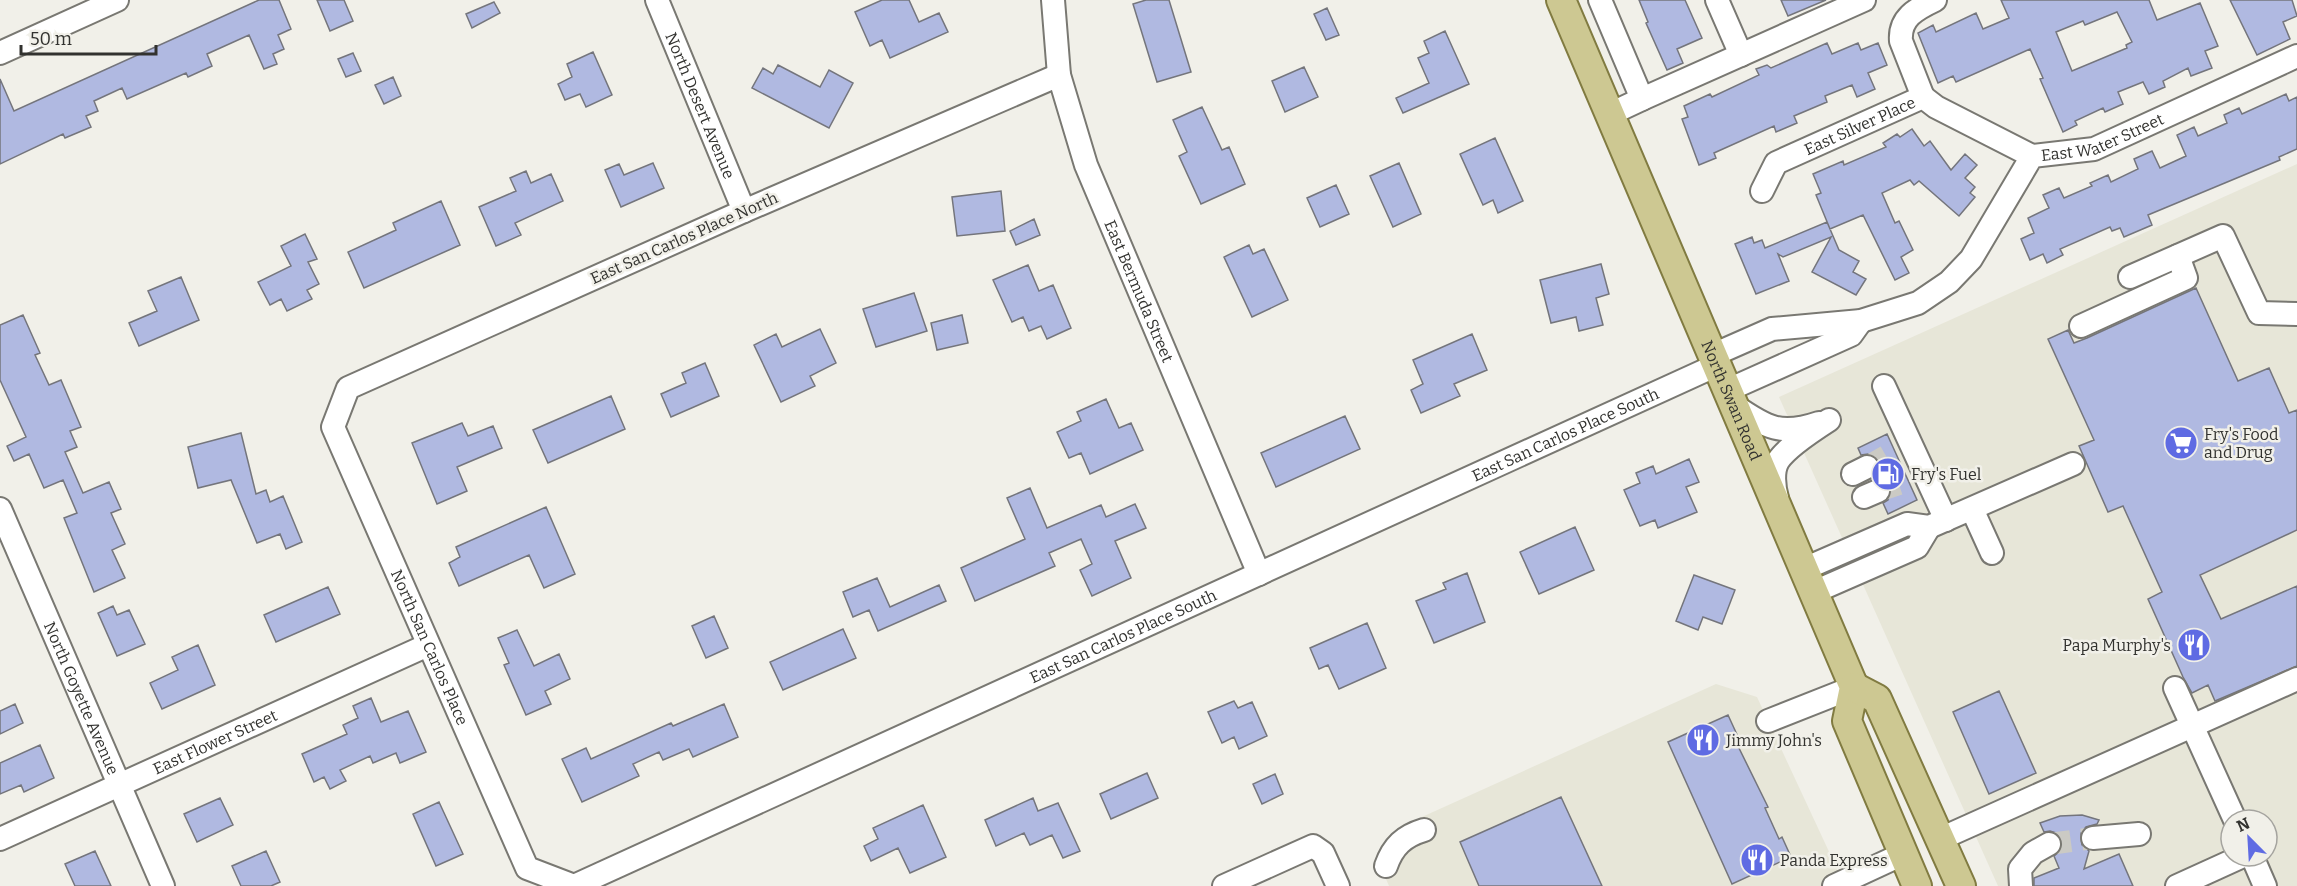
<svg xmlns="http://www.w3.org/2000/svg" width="2297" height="886" viewBox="0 0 2297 886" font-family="Bitter,serif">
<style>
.built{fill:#e7e6d8;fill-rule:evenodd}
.building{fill:#b0b9e1;stroke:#74757c;stroke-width:1.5;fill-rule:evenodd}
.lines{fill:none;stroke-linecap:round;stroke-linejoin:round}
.minor-tunnel{stroke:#cbcac4;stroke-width:22;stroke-dasharray:22 11;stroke-linecap:butt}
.minor-casing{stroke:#797872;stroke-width:26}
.major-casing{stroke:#817b41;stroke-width:32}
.minor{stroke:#fff;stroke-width:22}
.major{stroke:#cdc892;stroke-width:28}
.labels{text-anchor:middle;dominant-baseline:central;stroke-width:5;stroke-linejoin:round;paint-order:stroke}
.street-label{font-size:16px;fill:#32322f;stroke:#f1f0e9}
.poi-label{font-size:16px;fill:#32322f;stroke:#f1f0e9;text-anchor:start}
</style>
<rect width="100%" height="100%" fill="#f1f0e9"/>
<path class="built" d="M2297,164V886H1998L1779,397ZM2231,820H2267V856H2231Z
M1716,684L1757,697L1845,886H1389L1383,872L1413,821Z"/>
<path class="building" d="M259,0H279L291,29L278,35L284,49L273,54L277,64L264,69L249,35L207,54L212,66L188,77L186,73L127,99L122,88L94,101L98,111L86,116L91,127L65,138L63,134L0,164V79L14,111Z
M317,0H344L353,21L330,31Z
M882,0H909L919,22L939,13L948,32L890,58L882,40L870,46L855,12Z
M1146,0H1169L1191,72L1157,82L1133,4Z
M1639,0H1685L1702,38L1677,49L1683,63L1667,70L1646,23L1648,22Z
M1781,0H1826L1788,16Z
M2001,0H2149L2157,20L2200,3L2218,46L2205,51L2212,68L2191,76L2188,68L2163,81L2165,87L2149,94L2143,82L2118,92L2123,104L2105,112L2103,108L2075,121L2077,125L2063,132L2040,79L2043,78L2030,49L1956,82L1953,76L1938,83L1918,33L1933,25L1936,32L1976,13L1983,29L2009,18ZM2117,12L2132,42L2126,45L2127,48L2072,71L2056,32L2083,21L2085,25Z
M2230,0H2292L2297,16L2283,22L2290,39L2257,55Z
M494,2L500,13L472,28L466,14Z
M1327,8L1339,35L1326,40L1314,14Z
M1445,31L1469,84L1403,113L1396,98L1429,83L1418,58L1429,53L1424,41Z
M1827,43L1832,54L1858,43L1861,50L1878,43L1887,65L1868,73L1875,89L1857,97L1852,85L1825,96L1827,102L1794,116L1797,123L1776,132L1774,126L1714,153L1716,158L1699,165L1682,119L1688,117L1684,106L1710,94L1712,97L1759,75L1756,69L1767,65L1771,68Z
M593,52L612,95L586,107L580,94L565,100L558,84L572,77L567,64Z
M353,53L361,71L346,77L338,59Z
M778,65L820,87L829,70L853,83L829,128L752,88L763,68L773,74Z
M1304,67L1318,97L1285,112L1272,81Z
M393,77L401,96L384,104L375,85Z
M2286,94L2289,101L2297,97V149L2279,157L2280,160L2148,215L2152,225L2124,237L2120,228L2112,231L2110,227L2060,249L2063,255L2047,263L2043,254L2030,260L2021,239L2034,233L2028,218L2049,208L2043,195L2059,188L2064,198L2092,186L2090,183L2108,175L2111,182L2138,169L2134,159L2152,151L2160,168L2186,156L2177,135L2194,127L2198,136L2227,123L2224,115L2239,108L2242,114Z
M1202,107L1222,150L1229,147L1245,184L1201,204L1179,156L1187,152L1173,120Z
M1912,129L1924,146L1930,141L1951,170L1965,154L1977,165L1965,178L1975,187L1970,193L1975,197L1959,216L1919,181L1914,185L1910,180L1882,193L1895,223L1899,221L1913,250L1901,257L1909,273L1895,280L1863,215L1830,229L1816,195L1821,193L1813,174L1843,161L1844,165L1886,147L1883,143L1897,134L1900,137Z
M1495,138L1523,201L1498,213L1493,200L1483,205L1460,154Z
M653,163L664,188L621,207L605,170L619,164L624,175Z
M1399,163L1421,214L1393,227L1370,176Z
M526,171L531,183L551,174L563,201L515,223L521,235L496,246L479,207L516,191L510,178Z
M1336,185L1349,214L1320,227L1307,198Z
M1001,191L1005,231L957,236L952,197Z
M441,201L460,245L364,288L348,252L396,230L393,223Z
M1034,219L1040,235L1016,245L1010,231Z
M1827,222L1839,250L1859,261L1853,272L1866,279L1856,295L1812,272L1831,237L1783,257L1778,254L1789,281L1756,294L1735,244L1752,237L1754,243L1762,240L1765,248Z
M305,234L317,259L308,262L319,284L307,290L312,299L287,311L281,299L270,305L258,282L291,266L281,246Z
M1249,245L1253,254L1264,249L1288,300L1252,317L1224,257Z
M1601,264L1609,294L1596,298L1603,325L1579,331L1576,317L1551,323L1540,280Z
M1028,265L1039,291L1053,285L1071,328L1047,339L1041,326L1029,331L1023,317L1012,322L993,280Z
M181,277L199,320L139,346L129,323L157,311L148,291Z
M2196,288L2238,381L2269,368L2289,413L2297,410V530L2200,575L2221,619L2297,586V666L2215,701L2208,685L2192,693L2183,677L2148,599L2162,592L2123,506L2108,512L2079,446L2094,440L2048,339L2068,330L2074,343L2087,338Z
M914,293L927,331L876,347L863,309Z
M23,315L40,353L35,355L49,385L61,380L81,427L70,431L77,447L65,452L83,493L109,482L121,509L111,513L125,544L112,550L125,578L94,592L64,518L77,513L63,480L44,488L29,454L14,461L7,446L26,437L0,380V325Z
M962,315L968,343L937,350L931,323Z
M820,329L836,363L810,376L815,386L781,402L754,345L776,334L782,347Z
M1472,334L1487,370L1454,384L1460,396L1421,413L1411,390L1423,384L1413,360Z
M705,363L719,396L671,417L661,394L686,383L682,373Z
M611,396L625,429L548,463L533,430Z
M1106,399L1119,428L1131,423L1143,450L1090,474L1081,453L1069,458L1057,432L1081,421L1077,412Z
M1345,416L1360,449L1276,487L1261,453Z
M462,423L468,436L493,426L502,448L457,467L467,491L437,504L412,443Z
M241,433L256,494L266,490L270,502L283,496L302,542L286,549L280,534L257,543L231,480L198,488L188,447Z
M1887,434L1917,500L1888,514L1883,503L1888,500L1891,493L1890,485L1886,480L1874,478L1880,468L1879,460L1868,454L1861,455L1858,448Z
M1689,459L1699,482L1686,487L1697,512L1658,528L1655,520L1640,526L1624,490L1640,483L1636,473L1653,466L1656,474Z
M1030,488L1047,528L1101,505L1106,517L1135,504L1146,528L1115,541L1131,578L1092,596L1080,570L1092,564L1081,539L1049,553L1055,566L975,601L961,568L1025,539L1007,498Z
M546,507L575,574L544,588L529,555L459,586L449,563L460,557L456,547Z
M1575,527L1594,570L1539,594L1520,552Z
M1467,573L1485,622L1434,643L1416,601L1446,589L1443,583Z
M1694,575L1735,590L1722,624L1703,617L1698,630L1676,621Z
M877,578L890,607L939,585L946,601L878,631L869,610L853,617L843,592Z
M328,587L340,614L276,642L264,615Z
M113,606L117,615L129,610L145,644L117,656L98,613Z
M714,616L728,648L706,658L692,626Z
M1367,623L1386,668L1339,689L1328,665L1319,669L1310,648Z
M843,629L856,658L783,690L770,662Z
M517,630L534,666L559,654L570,679L545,691L551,704L526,715L504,665L509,663L498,638Z
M198,645L215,685L162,709L150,683L178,670L172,657Z
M1999,691L2036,773L1989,794L1953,712Z
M371,698L381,722L408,711L426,752L400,763L396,753L373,763L370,756L340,770L346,781L330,789L324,777L314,782L302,754L347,734L343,725L358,718L353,706Z
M1234,701L1238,708L1252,702L1267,736L1239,749L1234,737L1222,743L1208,712Z
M15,704L23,723L0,734V711Z
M724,704L738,737L693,757L689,749L663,760L659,752L633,764L639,776L582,802L562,759L586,748L591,759L671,723L673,726Z
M1728,715L1739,739L1735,740L1768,807L1765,808L1779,839L1782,837L1791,857L1732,884L1668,742Z
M40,745L54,778L24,792L21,785L0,794V763Z
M1147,773L1158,798L1111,819L1100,794Z
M1275,774L1283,794L1262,804L1253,784Z
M1561,797L1602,886H1479L1460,842Z
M220,798L233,825L197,842L184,814Z
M1033,798L1038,811L1058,803L1080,851L1063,858L1052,835L1030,845L1024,833L996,846L985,820Z
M439,802L463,854L436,866L413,814Z
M923,805L946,857L910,873L898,848L871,861L864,846L878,839L873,828Z
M2082,815L2099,820L2097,824L2086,827L2081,833L2082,845L2089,851L2084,869L2119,854L2133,886H2034V878L2059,868L2054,856L2060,851L2062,845L2061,838L2056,833L2050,831L2044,832L2040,823L2060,816Z
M95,851L111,886H75L65,864Z
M266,851L280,882L271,886H241L232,866Z"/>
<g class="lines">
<path class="minor-tunnel" d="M1867,467L1895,451
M1878,491L1908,481
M2049,844L2093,838"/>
<defs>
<g id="minor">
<path id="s1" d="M657,0L744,211"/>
<path id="s2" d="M1053,0L1059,75L1086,165L1259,574"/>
<path d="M1600,0L1642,99L1610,114"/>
<path d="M1717,0L1741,55"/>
<path d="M0,53L117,0"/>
<path id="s3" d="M1059,75L744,211L348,388L333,427L527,868L574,886L1717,365"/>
<path d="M1923,97L1901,41C1899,18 1916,9 1935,0"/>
<path d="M1642,99L1864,0"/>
<path id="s4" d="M1762,191L1776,163L1923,97L1936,107L2032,156"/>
<path d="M2130,277L2223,236L2259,313L2297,314"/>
<path d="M2081,326L2186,278L2178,256"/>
<path id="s5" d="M1713,355L1772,329L1861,321L1918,303L1949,282L1971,259L2032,156L2094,149L2297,56"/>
<path d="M1884,386L1946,520"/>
<path d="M1728,390L1851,335L1861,321"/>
<path d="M1735,406C1767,428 1781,436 1819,423"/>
<path d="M1853,474L1867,467"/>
<path d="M1864,497L1878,491"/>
<path d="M1777,498C1774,487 1772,471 1778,461C1787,447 1815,429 1829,420"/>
<path id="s6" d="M0,509L163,886"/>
<path d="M1972,509L1992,553"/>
<path d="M1804,569L1907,524L1929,527L2073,464"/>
<path d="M1814,592L1917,547L1929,527"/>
<path d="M2175,688L2235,820"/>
<path d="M1768,721L1854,687"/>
<path d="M2093,838L2139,834"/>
<path id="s7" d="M0,839L428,645"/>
<path d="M1940,839L2297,679"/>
<path d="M2252,856L2265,886"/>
<path d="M1386,866C1393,846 1404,836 1424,830"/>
<path d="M1224,886L1313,846L1323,853L1338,886"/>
<path d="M1834,886L1903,854"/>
<path d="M2021,886L2020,869L2033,853L2049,844"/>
<path d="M2177,886L2243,856"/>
</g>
<g id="major">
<path id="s8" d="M1561,0L1854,687L1847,721L1917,886"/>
<path d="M1854,687L1877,699L1961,886"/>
</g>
</defs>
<use href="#minor" class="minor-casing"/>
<use href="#major" class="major-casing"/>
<use href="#minor" class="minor"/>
<use href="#major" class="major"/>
</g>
<defs>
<symbol id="supermarket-disc" viewBox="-11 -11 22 22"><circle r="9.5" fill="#5f6be3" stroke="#f1f0e9"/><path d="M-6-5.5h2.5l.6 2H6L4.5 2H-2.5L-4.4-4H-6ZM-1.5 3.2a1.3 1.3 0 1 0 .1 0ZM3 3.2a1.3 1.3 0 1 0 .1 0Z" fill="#fff"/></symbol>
<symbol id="fuel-disc" viewBox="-11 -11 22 22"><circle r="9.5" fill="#5f6be3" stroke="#f1f0e9"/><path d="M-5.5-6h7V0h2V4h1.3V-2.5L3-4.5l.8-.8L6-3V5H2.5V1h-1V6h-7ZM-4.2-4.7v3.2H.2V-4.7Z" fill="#fff"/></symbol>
<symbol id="restaurant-disc" viewBox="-11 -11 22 22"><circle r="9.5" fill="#5f6be3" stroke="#f1f0e9"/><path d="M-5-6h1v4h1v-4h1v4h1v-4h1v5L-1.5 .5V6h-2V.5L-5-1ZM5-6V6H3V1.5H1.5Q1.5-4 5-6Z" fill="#fff"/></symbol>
</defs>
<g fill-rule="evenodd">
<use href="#supermarket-disc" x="2162" y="424" width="38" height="38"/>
<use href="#fuel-disc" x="1869" y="455" width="38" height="38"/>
<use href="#restaurant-disc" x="2175" y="626" width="38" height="38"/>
<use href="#restaurant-disc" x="1684" y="721" width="38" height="38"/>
<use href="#restaurant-disc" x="1738" y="841" width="38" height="38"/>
</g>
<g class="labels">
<g class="street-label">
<text stroke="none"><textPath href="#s1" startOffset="114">North Desert Avenue</textPath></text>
<text stroke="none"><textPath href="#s4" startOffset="123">East Silver Place</textPath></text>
<text stroke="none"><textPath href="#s5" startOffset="476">East Water Street</textPath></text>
<text transform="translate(684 238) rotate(-24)">East San Carlos Place North</text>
<text stroke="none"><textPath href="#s2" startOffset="306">East Bermuda Street</textPath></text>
<text stroke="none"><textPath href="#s8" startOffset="435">North Swan Road</textPath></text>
<text stroke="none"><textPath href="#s3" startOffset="2440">East San Carlos Place South</textPath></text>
<text stroke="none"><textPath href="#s3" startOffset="1954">East San Carlos Place South</textPath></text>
<text stroke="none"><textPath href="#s3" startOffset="1059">North San Carlos Place</textPath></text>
<text stroke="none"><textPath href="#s6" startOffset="206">North Goyette Avenue</textPath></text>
<text stroke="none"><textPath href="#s7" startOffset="236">East Flower Street</textPath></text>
</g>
<g class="poi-label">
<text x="2204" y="434">Fry's Food<tspan x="2204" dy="18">and Drug</tspan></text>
<text x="1911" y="474">Fry's Fuel</text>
<text x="2171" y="645" text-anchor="end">Papa Murphy's</text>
<text x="1726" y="740">Jimmy John's</text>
<text x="1780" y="860">Panda Express</text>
</g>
</g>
<g transform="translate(2249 838) rotate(336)"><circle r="28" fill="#f1f0e9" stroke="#a5a49f" stroke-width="1.5"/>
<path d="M0-4.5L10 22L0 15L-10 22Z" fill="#5f6be3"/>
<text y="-9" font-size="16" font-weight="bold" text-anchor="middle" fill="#32322f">N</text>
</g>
<path d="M21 45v9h135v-9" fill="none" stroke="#32322f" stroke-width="3"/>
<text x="30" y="45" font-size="18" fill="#32322f" stroke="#f1f0e9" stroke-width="4.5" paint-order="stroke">50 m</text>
</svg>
